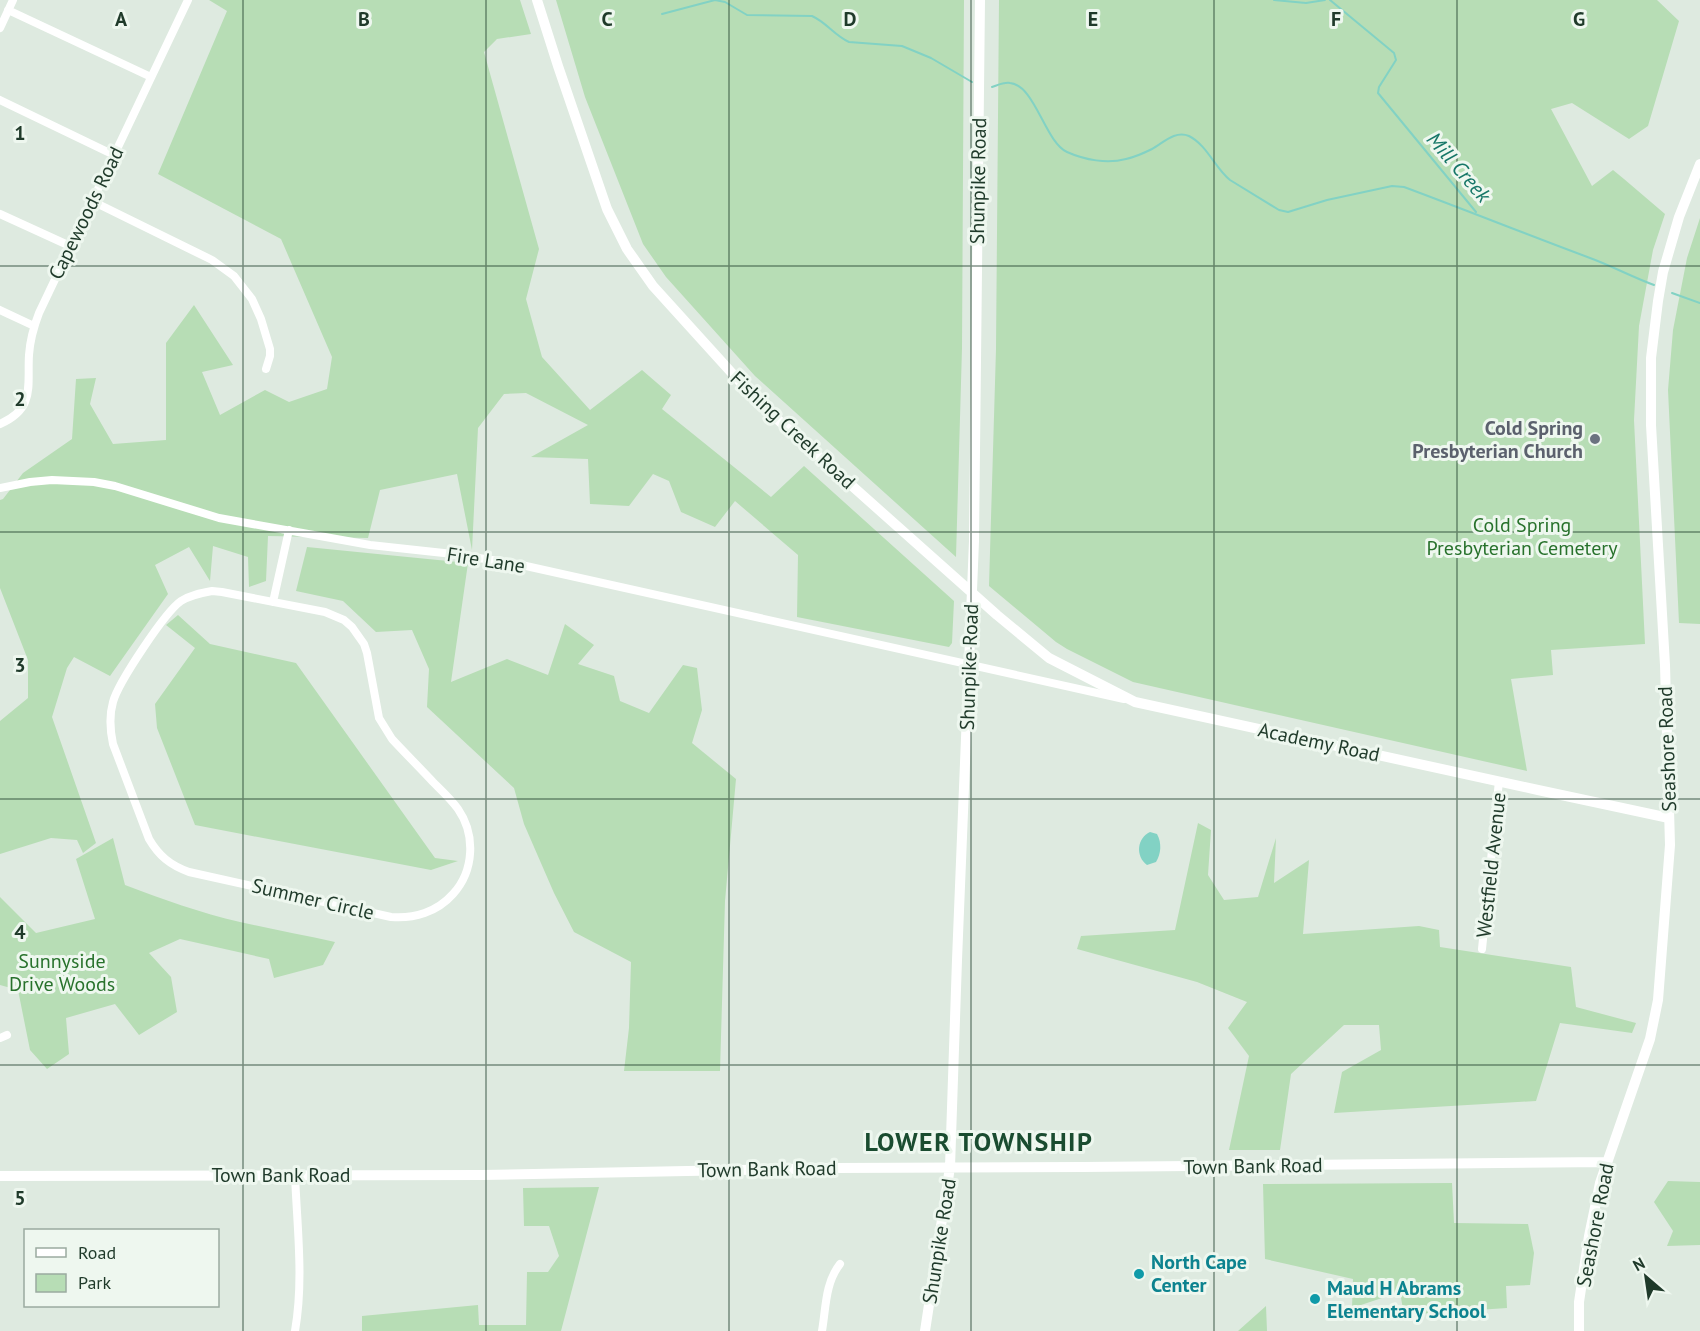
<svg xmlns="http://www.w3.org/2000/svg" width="1700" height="1331" viewBox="0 0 1700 1331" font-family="'PT Sans',sans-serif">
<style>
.green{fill:#b7ddb5}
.water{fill:#82d2c4}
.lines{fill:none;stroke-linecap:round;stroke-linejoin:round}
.stream{stroke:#82d2c4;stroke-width:2}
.minor{stroke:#fff;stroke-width:8}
.tertiary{stroke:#fff;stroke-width:10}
.grid{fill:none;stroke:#1f3a2a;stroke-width:1.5;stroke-opacity:0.55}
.worship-dot{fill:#6b7280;stroke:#eef7ef;stroke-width:2}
.culture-dot{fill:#0f9aa8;stroke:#eef7ef;stroke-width:2}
.labels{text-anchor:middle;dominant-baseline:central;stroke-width:6;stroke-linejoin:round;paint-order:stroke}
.street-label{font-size:20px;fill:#1f3a2a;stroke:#eef7ef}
.worship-label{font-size:20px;font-weight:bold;fill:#5b616d;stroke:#eef7ef;text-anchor:end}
.park-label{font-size:20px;fill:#28722c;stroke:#eef7ef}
.culture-label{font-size:20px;font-weight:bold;fill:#0d838f;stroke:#eef7ef;text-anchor:start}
.water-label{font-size:21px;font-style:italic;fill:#177768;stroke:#eef7ef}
.district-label{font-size:26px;font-weight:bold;letter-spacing:1.5px;fill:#1a4c30;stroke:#eef7ef}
.grid-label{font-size:20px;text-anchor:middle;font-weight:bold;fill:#1f3a2a;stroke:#eef7ef;stroke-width:6;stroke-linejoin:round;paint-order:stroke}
</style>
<rect width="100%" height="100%" fill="#deeae0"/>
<path class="green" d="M209,0H520L531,34L497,39L484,52L539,249L526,299L542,357L590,410L642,370L671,395L662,409L771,497L804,466L954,601L952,643L949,647L797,617L798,555L735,501L715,527L681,512L669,481L653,474L629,506L590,504L588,459L531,457L588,425L526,393L504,394L478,428L472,550L457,474L380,490L368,538L268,536L266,581L249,587L248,557L213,546L210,581L189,547L155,565L168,594L110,676L74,657L67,668L52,717L96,843L83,853L77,840L51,838L0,854V721L28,698V660L0,588V500L3,499L23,473L72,439L76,379L96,378L90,404L113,444L166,440V343L194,305L233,365L202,372L220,415L265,390L289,402L327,389L332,357L281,239L158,174L227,11Z
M556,0H964L962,348L956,557L755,376L666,277L643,244L585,97Z
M999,0H1657L1679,21L1648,126L1629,139L1572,103L1551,109L1592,186L1613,170L1624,179L1665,214L1653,250L1639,326L1634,420L1645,644L1551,650L1553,675L1511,679L1527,771L1133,682L1067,649L1056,642L989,586L996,349Z
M1700,218V624L1679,623L1668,390L1673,330L1687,258Z
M307,547L468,563L451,682L507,659L548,675L565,624L594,645L578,664L614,676L620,701L649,713L683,665L697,668L702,710L692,743L736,779L725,901L720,1071H624L629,1028L631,962L574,932L554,893L524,824L514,788L427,707L429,669L412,630L376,632L343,601L296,591Z
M178,615L210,644L296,663L435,858L458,861L431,870L195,825L157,728L155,704L195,648L166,625Z
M1198,823L1211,830L1208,875L1224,900L1258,897L1276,838L1274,883L1309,860L1303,934L1419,926L1439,930L1440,947L1571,967L1576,1007L1636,1023L1632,1033L1560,1023L1536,1101L1334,1113L1342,1072L1381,1050L1379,1025H1344L1291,1074L1280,1150H1229L1249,1056L1228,1028L1247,1002L1197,982L1077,949L1081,936L1175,930Z
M113,838L125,885C162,899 201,913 240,922C271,929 303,935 335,942L323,965L274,978L269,959L180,939L149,953L171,977L177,1012L139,1035L115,1004L66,1018L69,1054L47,1069L30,1050L18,990L0,985V897L36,933L95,919L76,859Z
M1668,1181L1700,1182V1245L1667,1246L1673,1231L1654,1202Z
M1452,1183L1454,1223L1528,1224L1534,1253L1530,1285L1506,1286L1507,1308L1404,1315L1400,1292L1352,1308L1353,1279L1265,1259L1263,1184Z
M599,1187L561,1331H362V1316L478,1305L479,1325H526L527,1272H548L559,1256L549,1226H524L523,1188Z
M1266,1306L1267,1331H1238Z"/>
<path class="water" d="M1150,832L1157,834C1162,843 1161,854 1156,862L1147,865C1135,856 1137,838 1150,832Z"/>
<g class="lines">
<path class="stream" d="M1274,0L1306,3L1325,0
M1330,0L1394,53L1396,60L1379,87L1378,93L1476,212
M662,14L715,0L725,2L747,15L812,16C826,22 835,36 849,42L902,46L931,58L972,82
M992,87C998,85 1004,82 1010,83C1035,85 1045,142 1067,152C1085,160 1107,164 1126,159C1135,157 1144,153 1152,149C1163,143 1175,130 1189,136C1207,145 1215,168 1230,180L1279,210L1288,212L1327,200L1392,186L1404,187C1466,210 1528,235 1590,258C1612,266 1632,277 1654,285
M1672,293L1700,303"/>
<path class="minor" d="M8,10L151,77
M0,28L13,0
M0,100L114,155
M92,201L212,260L234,276L252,299L261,319L270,349V356L266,369
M0,214L70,246
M0,310L34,326
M0,424C36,408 27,386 29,355C30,340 34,326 39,313L188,0
M0,488L30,482L52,480L94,482L115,486L219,518L370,545L453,554L517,564L1124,699
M212,591L222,592L325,612L344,620L352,627L364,644L367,653L379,718L392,739C405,753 419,767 433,782C441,790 451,799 458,809C476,835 474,871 453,894C437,912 414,919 391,917L189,872C170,865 159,856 149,839L113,744C110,730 109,716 113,702C118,683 165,612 181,601C190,595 201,593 212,591Z
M273,602L289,530
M1482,949L1499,781
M0,1038L7,1035
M295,1331C304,1280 297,1226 295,1175
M822,1331C826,1308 825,1283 840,1264"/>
<path class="tertiary" d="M537,0L558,66L607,209L627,249L653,286L759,403L997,615L1049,658L1135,702L1538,790L1669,818
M0,1176L482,1175L836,1168L1083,1167L1606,1162
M925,1331L950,1167L957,960L974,541L980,0
M1579,1331V1302L1589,1236L1600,1183L1650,1039L1658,1000L1670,845L1665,665L1651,425V358L1658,301L1663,272L1679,217L1700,164"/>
</g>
<path class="grid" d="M243,0V1331M486,0V1331M729,0V1331M971,0V1331M1214,0V1331M1457,0V1331M0,266H1700M0,532H1700M0,799H1700M0,1065H1700"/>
<circle class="worship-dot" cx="1595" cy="439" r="6"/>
<g class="culture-dot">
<circle cx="1139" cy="1274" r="6"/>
<circle cx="1315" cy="1299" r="6"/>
</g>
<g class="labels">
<g class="street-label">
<text transform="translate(978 181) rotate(-89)">Shunpike Road</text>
<text transform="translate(86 213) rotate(-64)">Capewoods Road</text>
<text transform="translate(793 430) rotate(43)">Fishing Creek Road</text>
<text transform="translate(486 560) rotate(9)">Fire Lane</text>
<text transform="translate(969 667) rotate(-88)">Shunpike Road</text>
<text transform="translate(1319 742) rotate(12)">Academy Road</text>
<text transform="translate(1667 749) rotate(-92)">Seashore Road</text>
<text transform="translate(1491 865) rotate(-84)">Westfield Avenue</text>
<text transform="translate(313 899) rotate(13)">Summer Circle</text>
<text transform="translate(1253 1166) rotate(-1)">Town Bank Road</text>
<text transform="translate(767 1169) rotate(-1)">Town Bank Road</text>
<text x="281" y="1175">Town Bank Road</text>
<text transform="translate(1595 1225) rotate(-79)">Seashore Road</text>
<text transform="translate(939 1241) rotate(-81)">Shunpike Road</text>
</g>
<g class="worship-label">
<text x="1583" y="428">Cold Spring<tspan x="1583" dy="23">Presbyterian Church</tspan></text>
</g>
<g class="park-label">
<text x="1522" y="525">Cold Spring<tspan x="1522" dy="23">Presbyterian Cemetery</tspan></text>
<text x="62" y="961">Sunnyside<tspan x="62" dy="23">Drive Woods</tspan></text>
</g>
<g class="culture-label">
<text x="1151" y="1262">North Cape<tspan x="1151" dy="23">Center</tspan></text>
<text x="1327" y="1288">Maud H Abrams<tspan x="1327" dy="23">Elementary School</tspan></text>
</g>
<g class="water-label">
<text transform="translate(1459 167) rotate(49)">Mill Creek</text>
</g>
<g class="district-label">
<text x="979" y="1141">LOWER TOWNSHIP</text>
</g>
</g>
<g class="grid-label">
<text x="121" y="26">A</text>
<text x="364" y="26">B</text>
<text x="607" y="26">C</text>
<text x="850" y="26">D</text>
<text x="1093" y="26">E</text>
<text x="1336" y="26">F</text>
<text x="1579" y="26">G</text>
<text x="20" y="140">1</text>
<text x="20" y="406">2</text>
<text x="20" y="672">3</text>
<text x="20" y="939">4</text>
<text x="20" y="1205">5</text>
</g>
<rect x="24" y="1229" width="195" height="78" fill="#eef7ef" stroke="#9baba0" stroke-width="1.5"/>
<rect x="36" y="1248" width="30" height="9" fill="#ffffff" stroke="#9baba0" stroke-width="1.5"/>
<text x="78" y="1259" font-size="18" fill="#1f3a2a">Road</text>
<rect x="36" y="1274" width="30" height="18" fill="#b7ddb5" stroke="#9baba0" stroke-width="1.5"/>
<text x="78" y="1289" font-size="18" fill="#1f3a2a">Park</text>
<g transform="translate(1646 1277) rotate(331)" stroke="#eef7ef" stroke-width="4.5" paint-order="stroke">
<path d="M0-4.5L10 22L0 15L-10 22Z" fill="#1f3a2a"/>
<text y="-9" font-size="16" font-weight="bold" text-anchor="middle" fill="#1f3a2a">N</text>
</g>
</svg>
